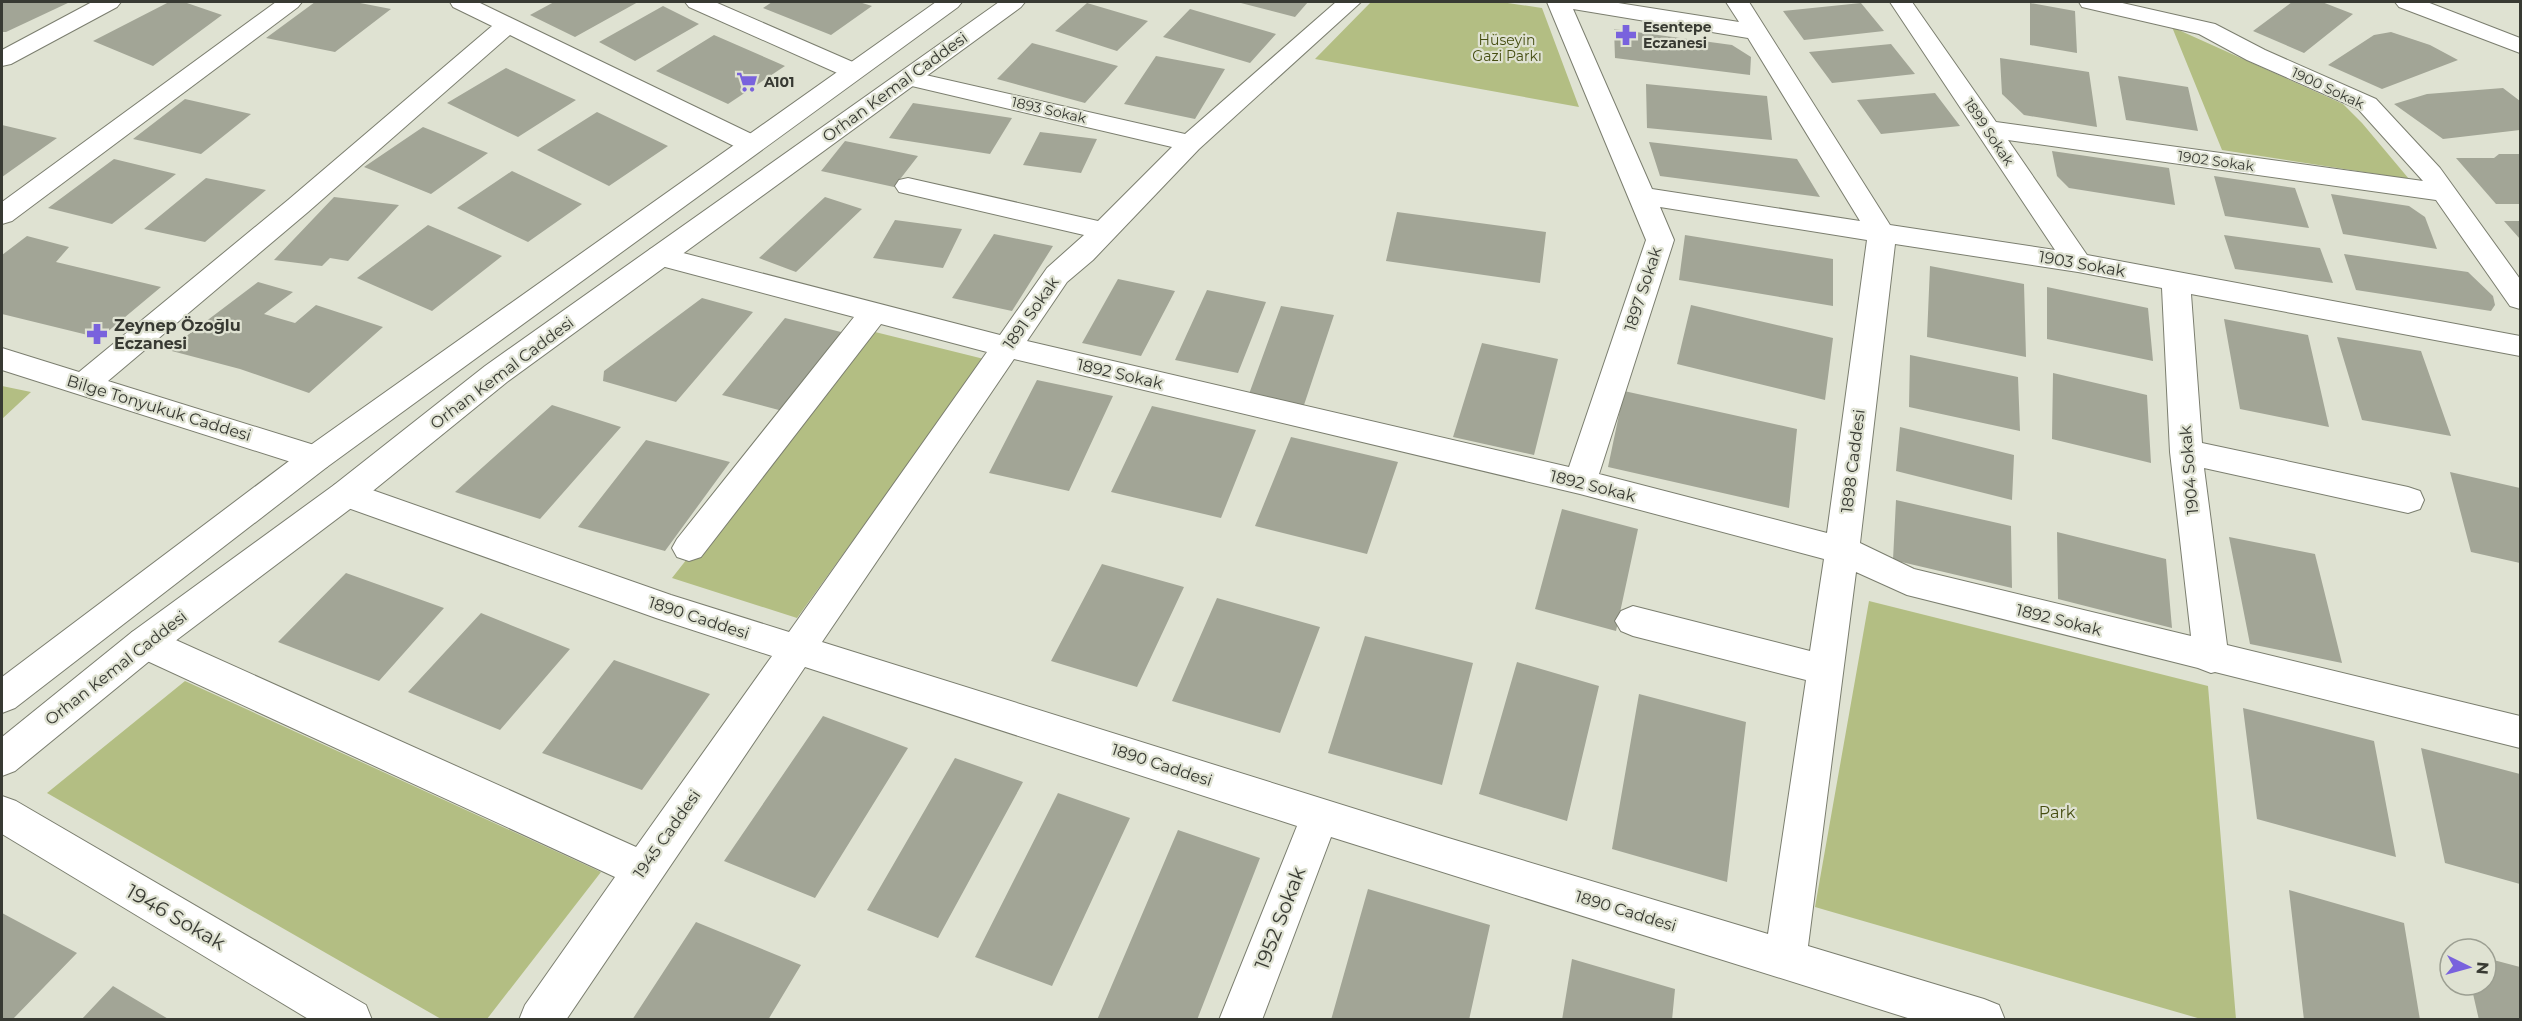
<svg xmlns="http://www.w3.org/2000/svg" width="2522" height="1021" viewBox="0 0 2522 1021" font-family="Montserrat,sans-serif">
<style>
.green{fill:#b3be83}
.building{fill:#a2a596}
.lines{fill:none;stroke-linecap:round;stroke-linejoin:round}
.minor-casing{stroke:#7b7e6f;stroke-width:2}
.major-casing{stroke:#7b7e6f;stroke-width:2}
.minor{fill:#fff;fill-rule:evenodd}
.major{fill:#fff;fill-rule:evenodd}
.labels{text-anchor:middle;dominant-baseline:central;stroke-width:4.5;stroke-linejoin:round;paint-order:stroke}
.far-poi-label{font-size:14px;font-weight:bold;fill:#383a33;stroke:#dfe2d2;text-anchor:start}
.far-park-label{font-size:14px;fill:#454d11;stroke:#dfe2d2}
.far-street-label{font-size:14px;fill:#383a33;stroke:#dfe2d2}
.street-label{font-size:16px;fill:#383a33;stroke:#dfe2d2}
.poi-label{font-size:16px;font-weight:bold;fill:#383a33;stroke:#dfe2d2;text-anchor:start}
.park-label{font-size:16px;fill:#454d11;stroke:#dfe2d2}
.near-street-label{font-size:20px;fill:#383a33;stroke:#dfe2d2}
</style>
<rect width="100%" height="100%" fill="#dfe2d2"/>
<path class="green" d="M1371,2H1501L1542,8L1579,107L1315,59Z
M2172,27L2343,104L2362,123L2409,179L2222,150Z
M867,330L984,359L797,618L672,578Z
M2,386L31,392L2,419Z
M1869,601L2208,686L2236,1019H2201L1815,907Z
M185,681L601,872L487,1019H441L47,793Z"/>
<path class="building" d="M3,2H70L6,32H2V3Z
M169,2H184L222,15L153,66L93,41Z
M315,2H355L391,9L335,52L266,38Z
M554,2H638L575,37L530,15Z
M772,2H859L872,6L831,35L763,8Z
M1237,2H1308L1295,17Z
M2292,2H2322L2353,14L2304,53L2253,31Z
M1087,3L1148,21L1117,51L1055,31Z
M1861,3L1884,31L1804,40L1783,11Z
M2030,3L2075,11L2077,53L2030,45Z
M663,6L699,24L635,61L599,42Z
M1190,9L1276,34L1250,63L1163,37Z
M1614,29L1732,45L1751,57L1750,75L1615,58Z
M2391,32L2430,45L2458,60L2382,89L2328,65L2374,35Z
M714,35L785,66L728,104L656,71Z
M1032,43L1118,66L1085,103L997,79Z
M1891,44L1915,74L1832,83L1809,52Z
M1156,56L1225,69L1195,119L1124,104Z
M2000,58L2089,72L2097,127L2024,115L2002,94Z
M506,68L576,100L518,137L447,103Z
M2118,76L2188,87L2198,131L2126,120Z
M1646,84L1767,96L1772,140L1647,128Z
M2503,88L2520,101V130L2443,139L2394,104L2427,94Z
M1935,93L1960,126L1881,134L1857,100Z
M185,99L251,114L201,154L133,139Z
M913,103L1012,118L990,154L889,138Z
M597,112L668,146L609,186L537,150Z
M2,125L57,138L2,177Z
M423,127L488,153L431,194L364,167Z
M1040,132L1097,139L1081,173L1023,165Z
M845,141L918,156L894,187L821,171Z
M1649,142L1797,159L1820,197L1660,176Z
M2052,151L2169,168L2175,205L2069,188L2057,176Z
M2499,154H2520V204H2496L2456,158H2494Z
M114,159L176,174L112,224L48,208Z
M512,171L582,204L528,242L457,208Z
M2214,176L2295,188L2309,228L2225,216Z
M206,178L266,190L205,242L144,229Z
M2331,194L2409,206L2425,217L2437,249L2343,234Z
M334,197L399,205L348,261L330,258L322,266L274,260Z
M825,197L862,209L796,272L759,258Z
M1397,212L1546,232L1540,283L1386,261Z
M895,220L962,229L943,268L873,258Z
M2504,221H2520V239Z
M428,225L502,256L432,311L357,278Z
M994,234L1053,246L1012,311L952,298Z
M1685,235L1833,259V306L1679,280Z
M2224,235L2320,248L2333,283L2235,269Z
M27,236L69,247L56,262L161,287L100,338L2,314V255Z
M2344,254L2468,272L2493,296L2495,305L2491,311L2356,290Z
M1930,266L2024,284L2026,357L1927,337Z
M1118,279L1175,291L1141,356L1082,343Z
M258,282L293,292L264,314L295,323L316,305L383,327L309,393L240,369L168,350Z
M2047,287L2148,308L2153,361L2047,339Z
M1207,290L1266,302L1238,373L1175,360Z
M702,298L753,312L676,402L603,381L604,371Z
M1691,305L1833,338L1825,400L1677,364Z
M1281,306L1334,315L1304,405L1249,394Z
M785,318L849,334L790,413L722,395Z
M2224,319L2308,335L2329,427L2240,409Z
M2337,337L2421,351L2451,436L2362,420Z
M1482,343L1558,359L1534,455L1453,437Z
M1910,355L2018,377L2020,431L1909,407Z
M2053,373L2147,395L2151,463L2052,439Z
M1037,380L1113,396L1069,491L989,473Z
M1624,391L1797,429L1789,508L1608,467Z
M552,405L621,427L540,519L455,492Z
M1152,406L1256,430L1221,518L1111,492Z
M1900,427L2014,455L2012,500L1896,471Z
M1291,437L1398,462L1367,554L1255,526Z
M646,440L730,462L665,551L578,527Z
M2450,472L2520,488V563L2471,552Z
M1896,500L2011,526L2012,588L1893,560Z
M1562,509L1638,529L1616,631L1535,609Z
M2057,532L2166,559L2172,628L2058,599Z
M2229,537L2315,554L2342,663L2250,644Z
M1102,564L1184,587L1137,687L1051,661Z
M346,573L444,608L379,681L278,642Z
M1217,598L1320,627L1280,733L1172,701Z
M481,613L570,649L500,730L408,692Z
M1365,636L1473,663L1442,785L1328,753Z
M614,660L710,694L642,790L542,753Z
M1517,662L1599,686L1567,821L1479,794Z
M1639,694L1746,722L1727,882L1612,849Z
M2243,708L2374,741L2396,857L2257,819Z
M823,716L908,748L815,898L724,861Z
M2421,748L2520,774V884L2445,863Z
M955,758L1023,782L938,938L867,910Z
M1058,793L1130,818L1052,986L975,957Z
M1178,830L1260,858L1197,1020H1097Z
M1368,889L1490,925L1469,1020H1331Z
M2289,890L2404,923L2420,1020H2304Z
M2,913L77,953L12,1020H2Z
M696,922L801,965L768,1020H632Z
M2486,958L2520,967V1020H2479L2471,985H2486Z
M1572,959L1675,989L1672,1020H1562Z
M113,986L170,1020H81Z"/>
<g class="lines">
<defs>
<path id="minor" d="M92,2H121L117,7L11,64L2,66V50Z
M276,2H302L298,7L12,221L2,224V202Z
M450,2H478L760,138L764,144L760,150L751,152L742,150L510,35L308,212L108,381L327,449L332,458L327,467L316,470L2,370V348L79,372L288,200L492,26L453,7Z
M685,2H715L862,66L865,71L862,76L853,78L844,76L689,7Z
M1336,2H1361L1199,149L1093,260L1067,282L1027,341L1569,467L1646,240L1547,2H1612L1739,22L1726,2H1749L1890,225L2055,250L1890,2H1912L1996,122L2423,181L2358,109L2247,60L2199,34L2082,7L2079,2H2118L2215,24L2265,50L2376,99L2440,168L2520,279V309L2510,306L2436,200L2008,140L2087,255L2520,336V356L2191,294L2202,443L2408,487L2420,491L2424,500L2420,509L2408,513L2204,468L2227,645L2520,716V748L2215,672L2211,673L2198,668L1907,595L1856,572L1808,946L1984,999L1999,1005L2005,1020H1914L1331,837L1262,1020H1219L1297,826L805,667L566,1020H519L525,1005L615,877L132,654L127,643L132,632L145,628L158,632L636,847L772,656L656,618L334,503L330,494L334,485L346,481L358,485L671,595L789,632L987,352L881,324L701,557L689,561L677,557L672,548L677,539L854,317L650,263L646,256L650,249L660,247L1000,335L1047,268L1084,235L899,192L895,186L899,180L908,178L1098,221L1172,147L899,83L896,78L899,73L908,71L1185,134ZM1573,9L1748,38L1860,221L1652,189ZM1660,207L1867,240L1827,533L1599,474L1674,240ZM1895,244L2078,272L2162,288L2170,452L2191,636L1914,569L1860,543ZM1014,359L1580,494L1824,559L1810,651L1633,606L1621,611L1615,621L1621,631L1633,636L1806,680L1768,934L1445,837L822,642Z
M2395,2H2427L2520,38V53L2399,7Z
M2,796L16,801L366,1005L372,1020H310L2,834Z"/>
<path id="major" d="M936,2H962L958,7L327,467L15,708L2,713V677L305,449Z
M999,2H1025L1021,7L507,382L358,503L158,654L15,771L2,776V737L132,632L334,485L485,366Z"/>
</defs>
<use href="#minor" class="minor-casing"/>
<use href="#major" class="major-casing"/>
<use href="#minor" class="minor"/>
<use href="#major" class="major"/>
</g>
<defs>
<symbol id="pharmacy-bare" viewBox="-9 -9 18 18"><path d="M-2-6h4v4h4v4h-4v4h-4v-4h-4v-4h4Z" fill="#7962dd" stroke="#dfe2d2" stroke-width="2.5" paint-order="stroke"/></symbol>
<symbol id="supermarket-bare" viewBox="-9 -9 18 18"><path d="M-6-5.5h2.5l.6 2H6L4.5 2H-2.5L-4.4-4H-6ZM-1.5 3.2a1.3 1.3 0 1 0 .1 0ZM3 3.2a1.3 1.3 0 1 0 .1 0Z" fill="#7962dd" stroke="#dfe2d2" stroke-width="2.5" paint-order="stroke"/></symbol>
</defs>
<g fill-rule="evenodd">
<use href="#pharmacy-bare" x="1611" y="20" width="30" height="30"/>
<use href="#supermarket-bare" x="732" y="67" width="30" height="30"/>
<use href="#pharmacy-bare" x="82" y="319" width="30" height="30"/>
</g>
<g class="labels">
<g class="far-poi-label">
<text x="1643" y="27">Esentepe<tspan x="1643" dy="16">Eczanesi</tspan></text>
<text x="764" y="82">A101</text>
</g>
<g class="far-park-label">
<text x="1507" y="40">Hüseyin<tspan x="1507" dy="16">Gazi Parkı</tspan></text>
</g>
<g class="far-street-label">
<text transform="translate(2328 88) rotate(25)">1900 Sokak</text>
<text transform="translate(1049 110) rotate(13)">1893 Sokak</text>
<text transform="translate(1989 132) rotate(56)">1899 Sokak</text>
<text transform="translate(2216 161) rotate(8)">1902 Sokak</text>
</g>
<g class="street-label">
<text transform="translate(895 87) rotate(-36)">Orhan Kemal Caddesi</text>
<text transform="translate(2082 264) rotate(10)">1903 Sokak</text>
<text transform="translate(1643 289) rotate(-72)">1897 Sokak</text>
<text transform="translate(1031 313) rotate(-55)">1891 Sokak</text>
<text transform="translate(502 373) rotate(-37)">Orhan Kemal Caddesi</text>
<text transform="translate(1120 374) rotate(13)">1892 Sokak</text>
<text transform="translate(159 408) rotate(17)">Bilge Tonyukuk Caddesi</text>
<text transform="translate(1853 461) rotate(-83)">1898 Caddesi</text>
<text transform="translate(2189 470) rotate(-95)">1904 Sokak</text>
<text transform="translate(1593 486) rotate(14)">1892 Sokak</text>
<text transform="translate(699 618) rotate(18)">1890 Caddesi</text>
<text transform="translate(2059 620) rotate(14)">1892 Sokak</text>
<text transform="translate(116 668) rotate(-38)">Orhan Kemal Caddesi</text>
<text transform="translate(1162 765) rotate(18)">1890 Caddesi</text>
<text transform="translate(667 834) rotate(-55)">1945 Caddesi</text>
<text transform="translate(1626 911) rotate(17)">1890 Caddesi</text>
</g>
<g class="poi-label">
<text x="114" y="325">Zeynep Özoğlu<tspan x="114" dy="18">Eczanesi</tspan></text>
</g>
<g class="park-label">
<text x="2057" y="812">Park</text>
</g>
<g class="near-street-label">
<text transform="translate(176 917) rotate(30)">1946 Sokak</text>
<text transform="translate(1280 918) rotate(-69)">1952 Sokak</text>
</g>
</g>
<rect width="2522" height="1021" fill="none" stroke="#383a33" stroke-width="6"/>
<g transform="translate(2468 967) rotate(95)"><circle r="28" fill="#dfe2d2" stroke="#9c9f92" stroke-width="1.5"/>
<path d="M0-4.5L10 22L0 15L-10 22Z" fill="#7962dd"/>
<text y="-9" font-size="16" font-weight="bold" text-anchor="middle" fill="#383a33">N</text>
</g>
</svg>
